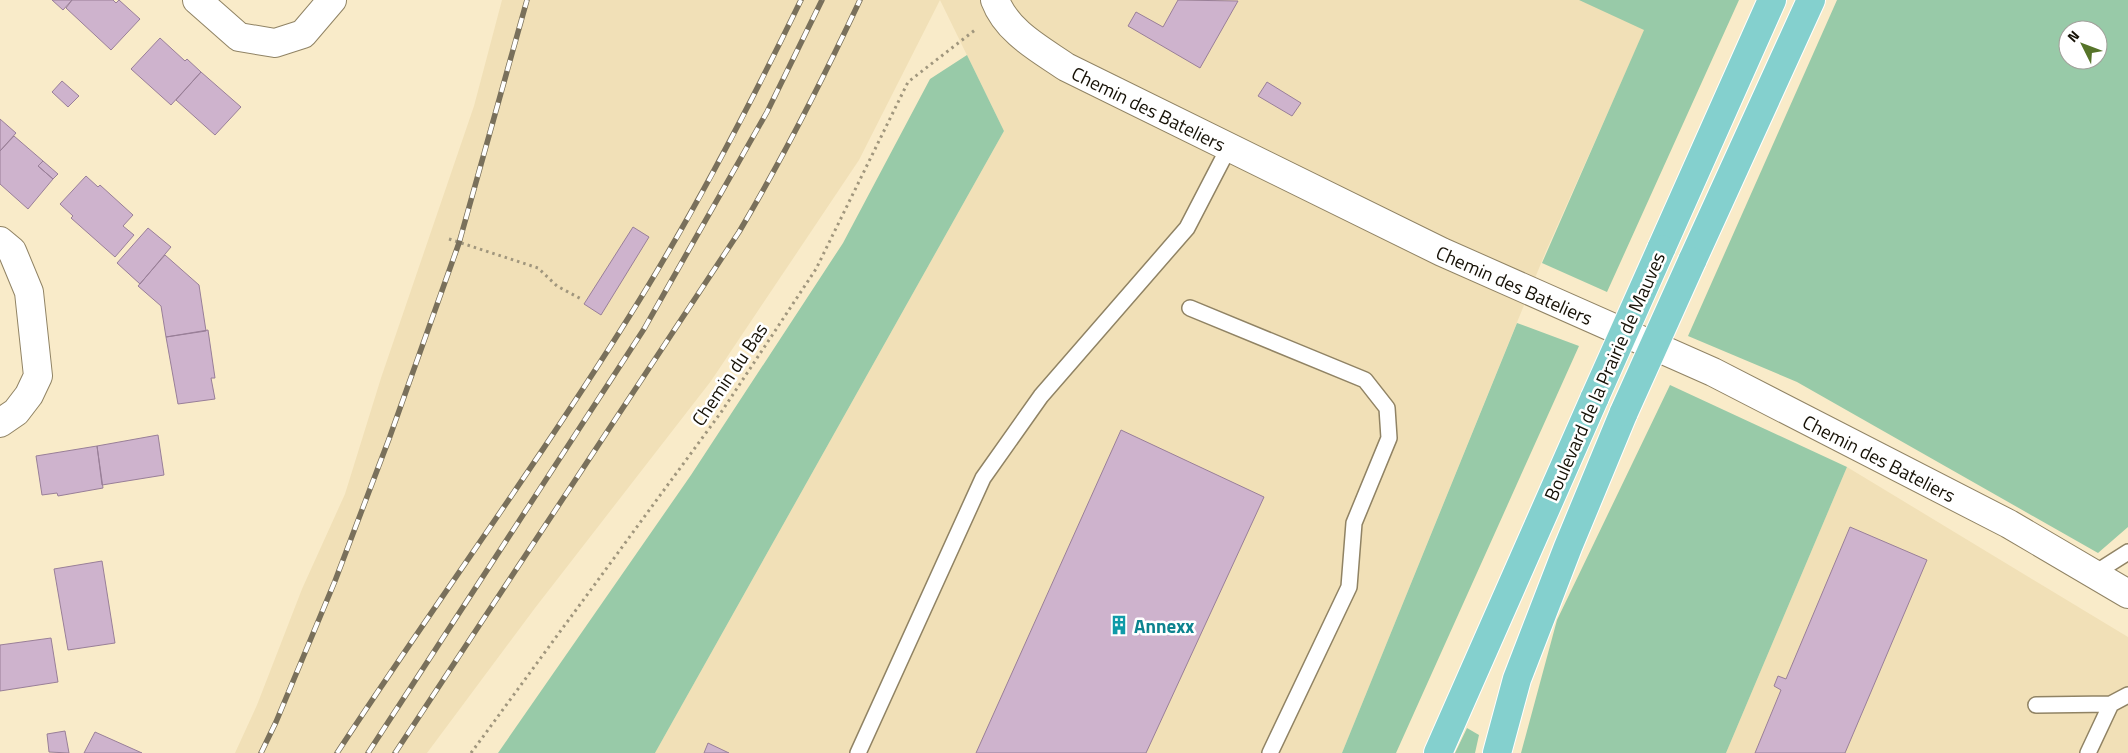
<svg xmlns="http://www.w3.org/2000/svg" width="2128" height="753" viewBox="0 0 2128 753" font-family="'Titillium Web',sans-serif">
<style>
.built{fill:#f1e0b7}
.green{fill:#98caa8;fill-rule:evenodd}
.building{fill:#ceb3cd;stroke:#997f98}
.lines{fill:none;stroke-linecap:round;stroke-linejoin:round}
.lane-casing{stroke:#908364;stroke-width:18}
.street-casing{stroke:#908364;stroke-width:30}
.primary-casing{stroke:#fff;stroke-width:30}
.path{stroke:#a0967d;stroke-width:3;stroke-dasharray:2.5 4;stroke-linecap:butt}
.lane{stroke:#fff;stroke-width:15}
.street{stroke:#fff;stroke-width:28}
.primary{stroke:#84d0ce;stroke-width:28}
.rail-casing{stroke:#79705b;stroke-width:5.5}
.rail{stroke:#fff;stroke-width:4;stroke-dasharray:11;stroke-linecap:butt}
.primary-bridge-casing{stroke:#fff;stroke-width:30;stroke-linecap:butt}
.primary-bridge{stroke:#84d0ce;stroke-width:28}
.labels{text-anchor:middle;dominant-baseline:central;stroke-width:5;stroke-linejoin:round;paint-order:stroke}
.street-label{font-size:19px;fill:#161106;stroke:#fff}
.culture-label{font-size:19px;font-weight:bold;fill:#0d838f;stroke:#fff;text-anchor:start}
</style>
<rect width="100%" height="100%" fill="#f9ebc9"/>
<path class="built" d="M502,0H1658L1546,251L1342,753H655L1004,131L940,0L859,160L711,381L535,608L427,753H235L257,705L302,589L345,494L381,378L474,106Z
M1847,467L2128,637V753H1726Z"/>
<path class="green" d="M1579,0H1739L1607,292L1542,263L1644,30Z
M1837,0H2128V527L2098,553L1797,382L1688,336ZM2068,30H2098V60H2068Z
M967,55L1004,131L655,753H498L691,475L843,243L930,79Z
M1517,323L1579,346L1396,753H1342Z
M1670,385L1847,467L1726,753H1521L1557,620Z
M1467,728L1479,735L1475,753H1455Z"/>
<path class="building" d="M52,0H72L63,10Z
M72,0H113L116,3L119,0L140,19L111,50L66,8Z
M1178,0L1238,1L1200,68L1128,26L1136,12L1163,27Z
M160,38L185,61L187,59L201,72L171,105L131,69Z
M201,72L241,107L215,135L176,100Z
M62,81L79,96L68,107L52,92Z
M1267,82L1301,103L1292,116L1258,96Z
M0,119L16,133L0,151Z
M14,136L43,161L38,166L53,179L28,209L0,184V151Z
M43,161L58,174L53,179L38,166Z
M86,176L98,187L100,185L133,215L123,226L134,235L115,257L71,218L73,216L60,204Z
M633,227L649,237L601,315L584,304Z
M148,228L171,247L140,284L117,263Z
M165,255L199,285L206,331L166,337L161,306L138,286Z
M208,330L215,378H211L215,399L178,404L166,337Z
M1121,430L1264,497L1146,753H976Z
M158,435L164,475L102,485L97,446Z
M97,446L103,488L58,496L57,493L42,495L36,456Z
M1850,527L1927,560L1845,753H1755L1781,690L1774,686L1778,676L1786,679Z
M102,561L115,643L68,650L54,569Z
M51,638L58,682L0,691V645Z
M65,731L69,753L49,752L47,734Z
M95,732L142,753H84Z
M708,743L729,753H704Z"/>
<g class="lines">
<defs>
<path id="lane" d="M1190,308L1365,380L1387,408L1389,438L1354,523L1349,587L1270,753
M2095,573L2128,552
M2036,705L2111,704L2128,695
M858,753L983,478L1041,396L1187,228L1229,147
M2088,753L2111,704"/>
<g id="street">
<path d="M197,0L239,37L275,43L303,34L332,0"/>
<path id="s1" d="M995,0C1007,32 1040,49 1066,67L1442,252L1713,372L2009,524L2128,594"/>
<path d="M0,241L12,251L29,292L38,376L29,395L16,412L0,423"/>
</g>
<path id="primary" d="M1661,249L1772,0
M1692,261L1811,0
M1438,753L1595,397
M1497,753L1517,679L1568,547L1624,412"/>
</defs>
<use href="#lane" class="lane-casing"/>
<use href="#street" class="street-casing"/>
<use href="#primary" class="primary-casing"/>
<path class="path" d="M449,239L538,268L557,286L583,300
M471,753L722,411L816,269L908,82L975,30"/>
<use href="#lane" class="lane"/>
<use href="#street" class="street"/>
<use href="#primary" class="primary"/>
<defs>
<path id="rail" d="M261,753L276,722L335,581L389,439L459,243L527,0
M337,753C432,608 535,467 627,320C692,217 748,109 801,0
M368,753L644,329L767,112L822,0
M395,753L739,232C784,156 823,79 860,0"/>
</defs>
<use href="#rail" class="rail-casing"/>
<use href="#rail" class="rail"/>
<defs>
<path id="primary-bridge" d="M1595,397L1661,249
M1624,412L1692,261"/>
</defs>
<use href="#primary-bridge" class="primary-bridge-casing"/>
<use href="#primary-bridge" class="primary-bridge"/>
</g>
<defs>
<symbol id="building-bare" viewBox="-9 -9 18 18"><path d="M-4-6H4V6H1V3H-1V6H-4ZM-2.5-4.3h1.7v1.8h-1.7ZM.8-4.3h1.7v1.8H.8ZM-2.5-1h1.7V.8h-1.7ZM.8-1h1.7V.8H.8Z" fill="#0f9aa8" stroke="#fff" stroke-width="2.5" paint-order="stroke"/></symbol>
</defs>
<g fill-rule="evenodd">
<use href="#building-bare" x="1105" y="611" width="28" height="28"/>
</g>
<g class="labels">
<g class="street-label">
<text stroke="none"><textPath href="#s1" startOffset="192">Chemin des Bateliers</textPath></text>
<text stroke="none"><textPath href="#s1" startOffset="598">Chemin des Bateliers</textPath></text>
<text transform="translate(729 374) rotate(-56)">Chemin du Bas</text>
<text transform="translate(1604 376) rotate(-66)">Boulevard de la Prairie de Mauves</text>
<text stroke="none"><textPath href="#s1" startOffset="1002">Chemin des Bateliers</textPath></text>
</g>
<g class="culture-label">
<text x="1134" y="625">Annexx</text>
</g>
</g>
<g transform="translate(2083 45) rotate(312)"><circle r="24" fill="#ffffff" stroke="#a2a09b"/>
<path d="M0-4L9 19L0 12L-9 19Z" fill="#567429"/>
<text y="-8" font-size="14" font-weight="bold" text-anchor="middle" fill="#161106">N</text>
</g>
</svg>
